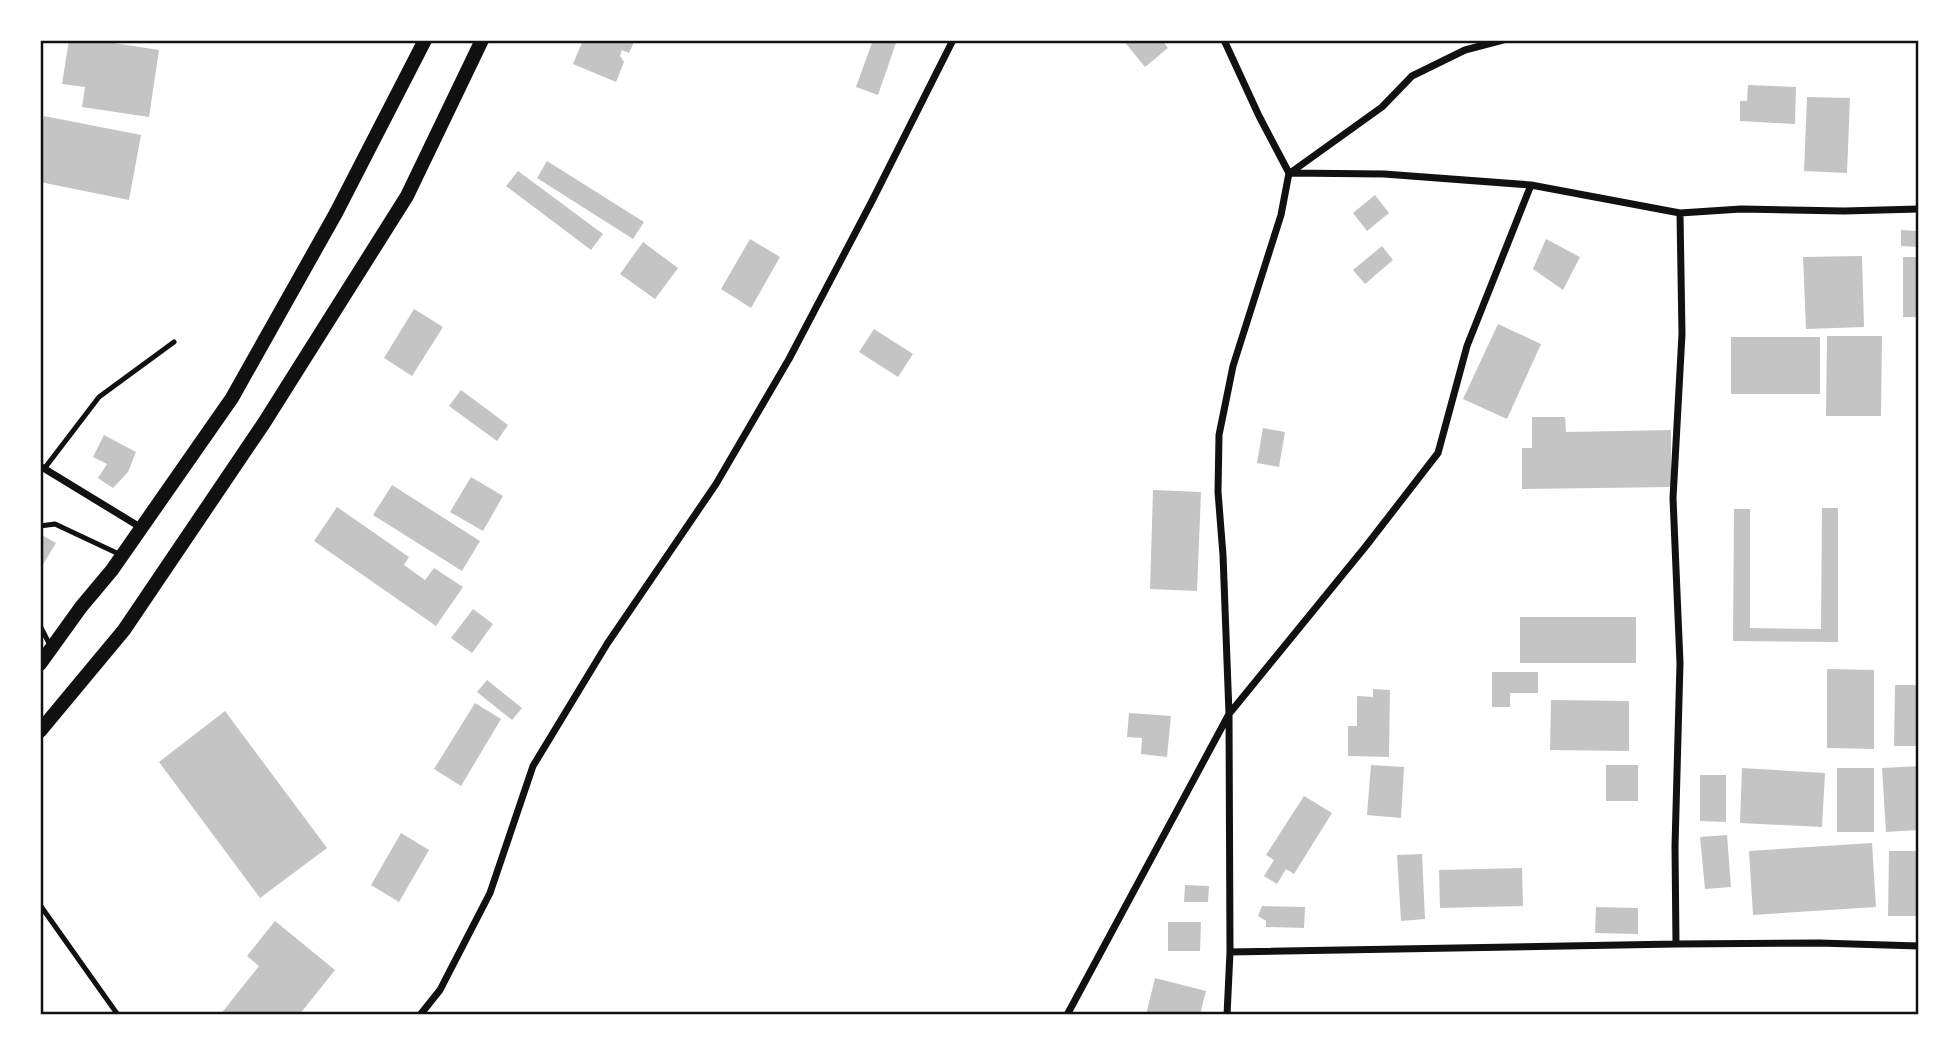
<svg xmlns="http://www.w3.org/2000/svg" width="1959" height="1055" viewBox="0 0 1959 1055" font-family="Poppins,sans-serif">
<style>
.building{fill:#c4c4c4}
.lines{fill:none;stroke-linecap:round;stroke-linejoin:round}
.service{stroke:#111;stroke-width:5}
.minor{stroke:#111;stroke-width:7}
.secondary{stroke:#111;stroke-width:14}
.neatline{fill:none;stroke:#111;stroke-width:2.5}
</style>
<rect width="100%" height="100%" fill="#fff"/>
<path class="building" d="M69,40H95L159,50L149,117L82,107L85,87L62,84Z
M583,40H635L629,53L622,50L620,56L624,62L616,82L573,64Z
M873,40H897L878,95L856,87Z
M1123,40H1162L1168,48L1145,67Z
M1748,85L1796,87L1795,124L1740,121V101H1747Z
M1807,97L1850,98L1847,173L1804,171Z
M44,116L141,135L129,200L40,182V134Z
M547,161L644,222L633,239L537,178Z
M518,171L603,234L591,250L506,186Z
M1375,195L1389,213L1367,231L1353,213Z
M1901,230L1919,231V247L1901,246Z
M750,239L780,257L751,308L721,289Z
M1546,239L1580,257L1563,290L1533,269Z
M643,242L678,268L655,299L620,274Z
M1382,246L1393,260L1365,284L1353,270Z
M1862,256L1864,327L1806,329L1803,257Z
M1903,257H1919V317H1903Z
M414,309L443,327L412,376L384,358Z
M1498,324L1541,344L1507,419L1463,399Z
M874,329L913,354L898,377L859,352Z
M1827,336H1882L1881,416H1826Z
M1731,337H1820V394H1731Z
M461,390L508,425L497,441L449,406Z
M1532,417H1565L1566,432L1671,430V487L1522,489V448H1532Z
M1263,428L1285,432L1279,467L1257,463Z
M104,435L136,452L128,472L113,488L98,478L107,464L93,457Z
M471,477L503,496L483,531L450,512Z
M392,485L480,541L462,571L373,515Z
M1153,490L1201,492L1197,591L1150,589Z
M337,507L409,557L404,565L425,580L434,568L463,587L436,626L314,541Z
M1822,508H1838V642L1733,641L1734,509H1750V628L1821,629Z
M40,534L56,543L42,566L40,565Z
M473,609L493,624L472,653L451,638Z
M1520,617H1636V663H1520Z
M1827,669L1874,670V749L1827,748Z
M1492,672H1538V693H1510V707H1492Z
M487,680L522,708L512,720L477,692Z
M1895,685H1919V746H1894Z
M1373,689L1390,690L1389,757L1348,756V726H1357V696L1373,697Z
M1551,700L1629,701V751L1550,750Z
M475,703L501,719L461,786L434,769Z
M225,711L327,848L260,898L159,762Z
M1129,713L1171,716L1167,757L1141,754L1142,738L1127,737Z
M1371,765L1404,767L1401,818L1367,815Z
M1606,765H1638V801H1606Z
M1919,766V830L1886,832L1882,768Z
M1742,768L1825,773L1822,827L1740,823Z
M1837,768H1874V832H1837Z
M1700,775H1726V822L1700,821Z
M1304,796L1332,813L1294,874L1286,869L1277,884L1264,876L1274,860L1266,855Z
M401,833L429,850L399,902L371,885Z
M1727,835L1731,887L1705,889L1700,837Z
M1872,843L1876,907L1753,915L1749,851Z
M1889,851H1919V916H1888Z
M1422,854L1425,919L1401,921L1397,855Z
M1522,868L1523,906L1440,908L1439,870Z
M1185,885L1209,886L1208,902H1184Z
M1262,906L1305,907L1304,928L1266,927V921L1258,916Z
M1596,907L1638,908V934L1595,933Z
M275,921L335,970L299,1015H220L259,966L247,956Z
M1168,922H1201L1200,951H1168Z
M1155,978L1206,991L1200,1015H1146Z"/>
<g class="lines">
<path class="service" d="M44,469L99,397L174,342
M40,526L55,524L121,555
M40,626L50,645
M40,905L118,1015"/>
<path class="minor" d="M1224,40L1259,116L1289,173L1281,215L1233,366L1219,435L1218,492L1223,555L1229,714L1230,952L1227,1015
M1289,173L1384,174L1531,185L1680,213L1741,209L1844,211L1919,209
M1290,173L1382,107L1412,76L1465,50L1503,40
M1680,213L1682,334L1673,498L1680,663L1675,846L1676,944L1819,943L1919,946
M40,466L140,527
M1230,952L1676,944
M420,1015L440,990L490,893L533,766L607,644L716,484L789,359L872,201L953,40
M1067,1015L1229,714L1366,546L1438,453L1467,346L1531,185"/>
<path class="secondary" d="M40,664L81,607L112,570L232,398L336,213L425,40
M40,731L124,630L264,423L407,196L482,40"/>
</g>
<rect width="1959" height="1055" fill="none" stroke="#ffffff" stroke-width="84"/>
<rect x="42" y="42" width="1875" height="971" class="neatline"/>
</svg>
